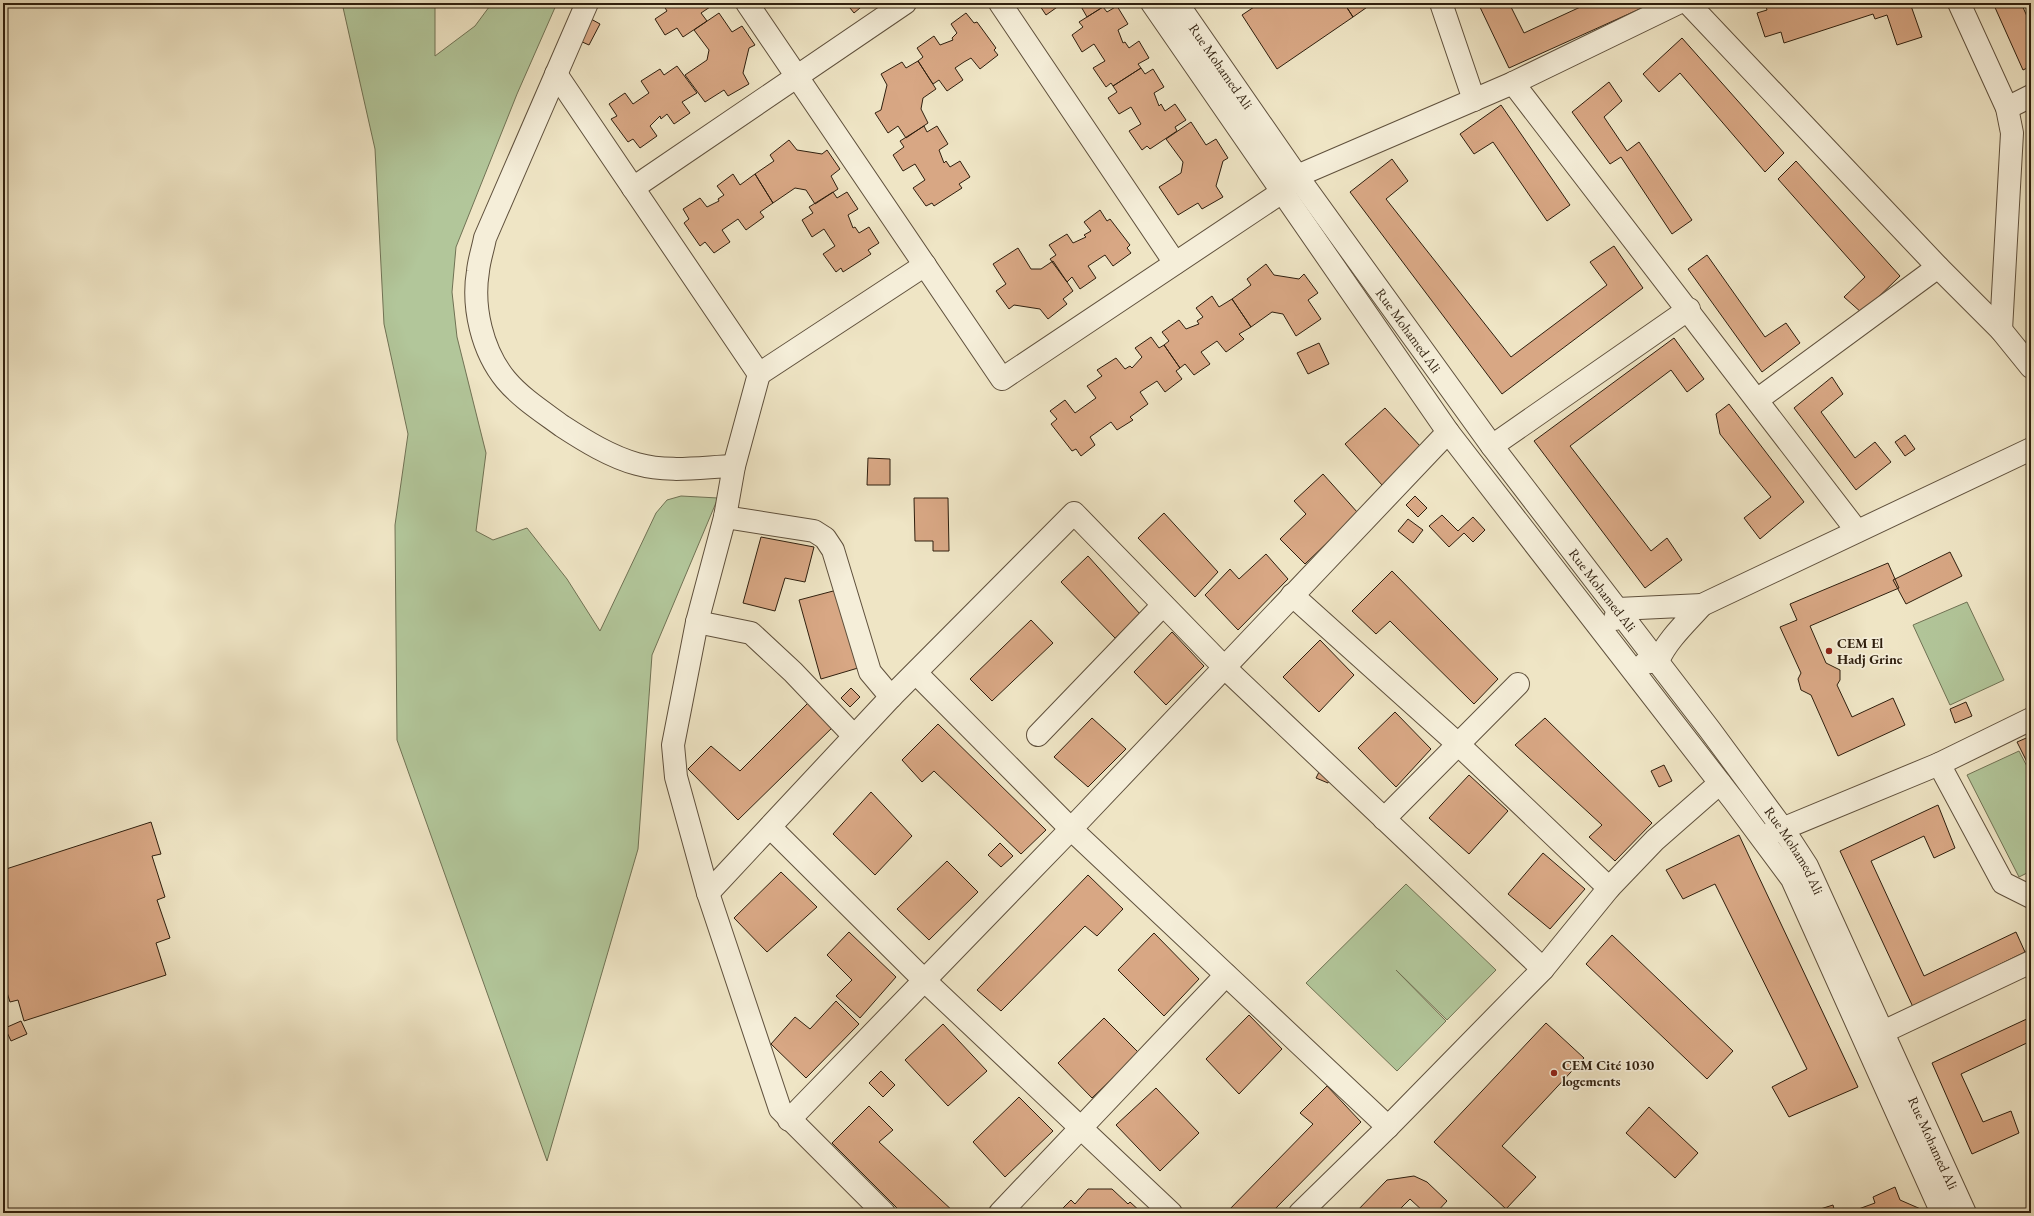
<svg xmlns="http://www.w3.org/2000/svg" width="2034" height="1216" viewBox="0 0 2034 1216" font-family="'EB Garamond',serif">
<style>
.green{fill:#b2c69a;stroke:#707254}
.building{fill:#d8a784;stroke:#2f1f0e}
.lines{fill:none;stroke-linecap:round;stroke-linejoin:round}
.minor-casing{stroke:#5f503c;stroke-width:24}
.minor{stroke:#f5eed9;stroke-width:22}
.poi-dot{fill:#8f2418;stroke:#f5eed9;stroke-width:1.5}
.labels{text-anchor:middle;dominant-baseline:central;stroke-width:3.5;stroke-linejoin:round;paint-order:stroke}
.street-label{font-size:14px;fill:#2f1f0e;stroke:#f5eed9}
.poi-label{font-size:14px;font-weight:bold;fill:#2f1f0e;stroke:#f5eed9;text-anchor:start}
</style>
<rect width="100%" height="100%" fill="#efe5c5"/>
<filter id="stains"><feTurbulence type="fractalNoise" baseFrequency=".005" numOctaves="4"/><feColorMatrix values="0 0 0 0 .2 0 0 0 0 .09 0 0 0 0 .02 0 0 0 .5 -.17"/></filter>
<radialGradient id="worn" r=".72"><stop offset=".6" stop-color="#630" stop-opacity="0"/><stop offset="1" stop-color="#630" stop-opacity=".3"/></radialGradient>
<path class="green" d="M342,3H435V56L475,26L492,3H557L517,94L456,247L452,292L457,337L486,453L476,531L493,540L527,528L567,579L600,631L656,513L667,500L681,496L718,498L652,655L638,849L547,1161L397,740L395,525L408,434L384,324L375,149Z
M1967,602L2004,680L1950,705L1913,625Z
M2019,751L2031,774V871L2019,877L1967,775Z
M1406,884L1496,970L1447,1020L1396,970L1446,1021L1397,1071L1306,983Z"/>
<path class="building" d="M662,3H708L710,7L701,13L707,21L683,37L677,28L665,35L655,19L667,11Z
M846,3H866L854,13Z
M1038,3H1063L1046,15Z
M1079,3H1109L1087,17Z
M1260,3H1344L1353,17L1277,69L1242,15Z
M1344,3H1373L1353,17Z
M1478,3H1509L1524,33L1589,3H1653L1509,68Z
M1765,3H1910L1922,37L1897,45L1887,15L1875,19L1873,14L1784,43L1781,32L1765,37L1757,13L1767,10Z
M1993,3H2021L2031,25V66L2023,70Z
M1117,6L1128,24L1118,30L1123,43L1125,42L1129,48L1139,41L1149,58L1138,64L1141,68L1113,86L1111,83L1106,87L1093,68L1105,61L1094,44L1082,52L1072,35L1083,27L1079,22L1103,7L1107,12Z
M719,13L732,32L742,26L755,45L749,48L743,73L749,84L728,96L724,90L705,102L685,75L707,60L709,50L694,30Z
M966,13L974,23L977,22L996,48L994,50L998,55L980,69L971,58L964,62L955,68L963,80L947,91L939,80L933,84L918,61L923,57L917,48L934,36L940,45L953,40L952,38L957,33L951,24Z
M591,19L600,24L589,45L580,41Z
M1682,38L1784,153L1765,172L1680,73L1659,92L1643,74Z
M918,61L936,89L923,98L921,109L928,123L906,138L898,126L888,133L875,113L881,110L887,85L881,74L902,62L906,68Z
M677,66L697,93L682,102L690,113L674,124L667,114L661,119L660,116L650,126L657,136L640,148L633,139L628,142L611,119L617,116L609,104L625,93L633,104L649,93L641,81L660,69L664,75Z
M1141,68L1145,74L1153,69L1164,87L1154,93L1159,106L1161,104L1165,111L1175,104L1186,120L1175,127L1177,131L1150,149L1147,146L1142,150L1129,131L1141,124L1131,107L1119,114L1108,98L1117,92L1113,86Z
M1609,82L1622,101L1604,117L1627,151L1639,142L1692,220L1672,234L1621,157L1610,164L1572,112Z
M1501,105L1570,205L1547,221L1493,142L1474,154L1460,134Z
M1191,122L1206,145L1216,139L1228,158L1223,161L1216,186L1223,197L1202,209L1198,203L1178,215L1159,187L1181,173L1183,162L1166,139Z
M924,126L927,132L937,126L948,144L939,150L944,163L946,161L950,167L960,161L970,177L959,184L962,188L934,206L932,203L926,206L913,188L925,180L915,164L903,171L893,155L904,147L900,141Z
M789,140L797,150L822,154L827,150L840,169L831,176L838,189L815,204L806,190L795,188L773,203L755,174L774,161L770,155Z
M1392,159L1408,181L1386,199L1511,357L1607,285L1590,262L1614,246L1643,288L1502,394L1350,192Z
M1796,161L1900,276L1862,313L1844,297L1865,277L1778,179Z
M733,174L740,185L755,174L773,203L760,212L764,217L746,230L738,219L722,230L730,242L714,253L705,242L700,246L684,223L689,219L683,209L700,198L707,207L719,201L718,199L724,195L717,186Z
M833,192L837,198L847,192L858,209L848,215L853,228L855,227L859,233L869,227L879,243L868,250L871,254L843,272L841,268L836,272L823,254L835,246L824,229L812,237L802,220L813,213L809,207Z
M1100,210L1107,221L1110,219L1130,245L1127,248L1131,253L1113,266L1105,255L1088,266L1096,278L1080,289L1072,277L1067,282L1050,259L1056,255L1049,245L1067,234L1073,243L1086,237L1084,235L1091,231L1084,222Z
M1018,248L1031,269H1041L1053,261L1073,291L1063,299L1067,304L1048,319L1040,309L1014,305L1009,309L996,291L1006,284L993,264Z
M1707,255L1765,337L1786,323L1800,343L1762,372L1688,269Z
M1266,264L1274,275L1299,279L1304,274L1318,293L1308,300L1321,319L1296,336L1283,314L1272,312L1251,327L1232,299L1251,285L1247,279Z
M1212,296L1219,307L1232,299L1251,327L1239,334L1244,339L1226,352L1217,341L1201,352L1210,364L1194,375L1185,364L1180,368L1164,345L1169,341L1162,332L1179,320L1186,329L1199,324L1197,321L1203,317L1196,308Z
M1151,337L1159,348L1164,345L1180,368L1176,371L1182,379L1165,392L1157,381L1140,392L1148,404L1130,417L1133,420L1117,430L1111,422L1090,437L1095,445L1081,456L1076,449L1072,451L1051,424L1057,419L1050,411L1065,400L1075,413L1096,398L1087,386L1102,376L1097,370L1116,358L1125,369L1130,366L1132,368L1142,357L1135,348Z
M1674,338L1704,379L1687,392L1671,370L1570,446L1651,551L1667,538L1682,560L1645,588L1534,441Z
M1319,343L1329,364L1308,374L1297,353Z
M1832,377L1843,394L1821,412L1855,458L1875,442L1891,462L1856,490L1794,408Z
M1729,404L1804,502L1760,539L1744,518L1771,497L1720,434L1716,414Z
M1385,408L1421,447L1382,485L1345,444Z
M1905,435L1915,449L1905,456L1895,442Z
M868,458L890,459V485H867Z
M1323,474L1358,513L1305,564L1280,539L1306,514L1294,501Z
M1415,496L1427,508L1418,517L1406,505Z
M914,498H948L949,551H933V541H915Z
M1164,513L1218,572L1195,597L1138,538Z
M1442,515L1458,531L1473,517L1485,530L1473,542L1464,533L1449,547L1429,526Z
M1408,519L1423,530L1413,543L1398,531Z
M761,537L814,547L805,582L785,578L775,611L743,603Z
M1950,552L1962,576L1906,604L1893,580Z
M1266,554L1288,579L1238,630L1205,595L1230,569L1239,579Z
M1088,556L1140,614L1115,638L1061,582Z
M1888,563L1899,588L1810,626L1826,663L1840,670V680L1837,685L1852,717L1893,698L1905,725L1838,756L1811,695L1801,690L1798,679L1801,673L1780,627L1797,620L1790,604Z
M1392,571L1498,679L1474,704L1390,621L1376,634L1352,611Z
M837,590L858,668L821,679L799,600Z
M1031,620L1053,643L992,701L970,679Z
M1172,632L1204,666L1166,705L1134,672Z
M1320,640L1354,675L1319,712L1283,677Z
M851,688L860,697L850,707L841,698Z
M812,699L836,724L738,820L688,769L711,746L740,771Z
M1966,702L1972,716L1955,723L1950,709Z
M1395,712L1431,749L1396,787L1358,748Z
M1092,718L1126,749L1088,787L1054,757Z
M1545,718L1652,823L1615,861L1589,837L1602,825L1515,745Z
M938,724L1046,830L1021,854L934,771L922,782L902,760Z
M2031,736V770L2017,742Z
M1664,765L1672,781L1659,787L1651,771Z
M1321,768L1332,772L1328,783L1316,778Z
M1469,775L1508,811L1469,854L1429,818Z
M871,792L912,836L875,875L833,834Z
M1938,805L1955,848L1934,858L1924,836L1871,861L1924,976L2016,932L2025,952L1913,1007L1840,851Z
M151,822L161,854L152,856L165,897L157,900L170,938L156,943L166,975L24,1021L18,1000L10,1002L3,980V870Z
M1739,835L1858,1087L1789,1117L1772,1087L1807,1069L1715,884L1683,899L1666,870Z
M1000,843L1013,856L1001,867L988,855Z
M1543,853L1585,889L1550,929L1508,894Z
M947,861L978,892L929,940L897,909Z
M781,872L817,907L767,952L734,918Z
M1088,875L1123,909L1097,936L1085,926L1001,1011L977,990Z
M849,932L896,977L860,1018L836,996L852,980L827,955Z
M1154,933L1199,979L1164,1016L1118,970Z
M1612,935L1733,1051L1707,1079L1586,964Z
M836,1001L859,1024L806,1078L771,1044L795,1017L810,1029Z
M1249,1015L1282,1049L1239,1094L1206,1059Z
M2031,1017V1041L1961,1074L1983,1122L2011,1111L2019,1133L1972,1154L1932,1063Z
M1104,1018L1139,1053L1092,1098L1058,1063Z
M21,1021L27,1034L11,1041L5,1028Z
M1546,1023L1584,1058L1502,1146L1536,1177L1506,1209L1434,1142Z
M943,1024L987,1071L948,1106L905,1060Z
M881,1071L895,1085L883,1097L869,1083Z
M1327,1086L1361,1122L1271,1213H1226L1313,1124L1300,1113Z
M1156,1088L1199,1133L1160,1171L1116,1125Z
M1019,1097L1053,1131L1005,1177L973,1142Z
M869,1106L893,1130L879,1142L955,1213H902L832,1143Z
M1649,1107L1698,1153L1675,1178L1626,1133Z
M1414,1176L1427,1182L1447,1201L1436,1213H1425L1410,1199L1396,1213H1355L1387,1180Z
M1895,1187L1900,1200L1923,1210L1930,1208L1931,1213H1854L1853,1211L1875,1203L1873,1197Z
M1088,1189H1112L1128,1204L1130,1202L1142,1213H1105L1100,1211L1094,1213H1058L1071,1200L1075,1204Z
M1833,1205L1835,1213H1815L1814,1211Z"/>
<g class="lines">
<defs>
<g id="minor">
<path d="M587,3L485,238C483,249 479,260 478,271C472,307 482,351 506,380C521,398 543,412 562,426C585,441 611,457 637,464C669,473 702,467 734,466"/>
<path d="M747,3L1002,379L1282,192L1297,176L1513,83L1678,3"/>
<path d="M1000,3L1175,263"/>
<path d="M1152,3L1448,432L1734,801L1792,879L1942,1213"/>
<path id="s1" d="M1177,3L1297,176L1492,446L1710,730L1783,829L1807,866L1965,1213"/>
<path d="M1441,3L1474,100"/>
<path d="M1688,3L1938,267L2001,330L2031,367"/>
<path d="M1959,3L2007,108L2012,133L2001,330"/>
<path d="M556,74L759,374L925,265"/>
<path d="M1513,83L1857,531"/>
<path d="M2007,108L2031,96"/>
<path d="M633,188L905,3"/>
<path d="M759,374L734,466L725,517L697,622L673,745L676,777L708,893L780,1109L884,1213"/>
<path d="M1757,400L1938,267"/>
<path d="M1492,446L1689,309"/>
<path d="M725,517L814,531L825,538L833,550L870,672L891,697"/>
<path d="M1292,595L1459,745L1609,888"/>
<path d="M1702,605L2031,449"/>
<path d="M1615,619L1618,609L1702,605C1687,622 1667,640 1658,661L1645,663"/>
<path d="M697,622L751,633L793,672L854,736"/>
<path d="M916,673L1071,829L1388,1127"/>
<path d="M1038,735L1163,605"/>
<path d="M1939,764L2003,883L2031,897"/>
<path d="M1384,819L1518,684"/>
<path d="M770,827L924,980L1171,1213"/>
<path d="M1770,834L1939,764L2031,719"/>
<path d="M708,893L891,697L1074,513L1224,667L1543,969"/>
<path d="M1883,1032L2031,962"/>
<path d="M789,1120L1071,829L1448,432"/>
<path d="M1000,1213L1226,975"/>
<path d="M1300,1213L1388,1127L1543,969L1609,888L1655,840L1720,783"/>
</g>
</defs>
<use href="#minor" class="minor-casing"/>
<use href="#minor" class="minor"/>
</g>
<g class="poi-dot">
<circle cx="1829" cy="651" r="4"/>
<circle cx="1554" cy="1073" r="4"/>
</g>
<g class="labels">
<g class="street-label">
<text stroke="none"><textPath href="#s1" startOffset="77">Rue Mohamed Ali</textPath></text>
<text stroke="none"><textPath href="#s1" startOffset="401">Rue Mohamed Ali</textPath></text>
<text stroke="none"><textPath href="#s1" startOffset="725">Rue Mohamed Ali</textPath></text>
<text stroke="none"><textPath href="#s1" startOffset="1049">Rue Mohamed Ali</textPath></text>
<text stroke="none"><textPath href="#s1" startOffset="1373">Rue Mohamed Ali</textPath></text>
</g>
<g class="poi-label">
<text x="1837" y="643">CEM El<tspan x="1837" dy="16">Hadj Grine</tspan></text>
<text x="1562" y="1065">CEM Cité 1030<tspan x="1562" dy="16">logements</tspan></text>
</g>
</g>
<rect width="2034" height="1216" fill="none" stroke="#efe5c5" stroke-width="16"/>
<rect x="4" y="4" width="2026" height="1208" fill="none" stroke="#2f1f0e" stroke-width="2"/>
<rect x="8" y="8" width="2018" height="1200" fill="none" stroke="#2f1f0e"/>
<rect width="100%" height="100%" filter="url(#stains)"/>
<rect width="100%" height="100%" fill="url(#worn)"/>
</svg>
